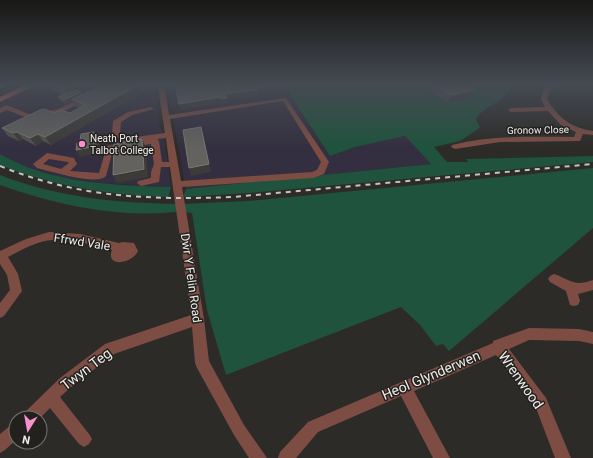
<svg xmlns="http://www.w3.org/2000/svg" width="593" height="458" viewBox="0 0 593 458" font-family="Roboto,sans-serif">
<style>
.education{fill:#342f40}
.green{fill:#1f533d}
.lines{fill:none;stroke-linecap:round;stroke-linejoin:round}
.minor{fill:#7d4d44;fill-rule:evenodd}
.major{fill:#cc6a5b;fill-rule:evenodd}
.rail{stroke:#c5c4c2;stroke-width:2;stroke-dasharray:5 5;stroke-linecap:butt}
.wall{fill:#52514e}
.shaded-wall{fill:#3c3b38}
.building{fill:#63625f;stroke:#797875}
.poi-dot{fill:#f790ce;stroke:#22211e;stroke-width:1.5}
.labels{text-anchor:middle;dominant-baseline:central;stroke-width:3;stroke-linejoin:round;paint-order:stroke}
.far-street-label{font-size:10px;fill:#efeeec;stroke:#22211e}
.far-poi-label{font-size:10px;fill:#efeeec;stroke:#22211e;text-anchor:start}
.street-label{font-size:12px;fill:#efeeec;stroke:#22211e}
.near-street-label{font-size:14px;fill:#efeeec;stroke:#22211e}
</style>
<rect width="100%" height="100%" fill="#2c2b28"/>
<path class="education" d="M38,84H155L157,89L158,99L157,105L160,127L164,134L171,187L100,183L63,178L32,169L15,163L0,154V103Z
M166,84H283L330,156L355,147L405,136L431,164L186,189L173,118L175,116V112L171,110Z"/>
<path class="green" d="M283,84H517L510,88C505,103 481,106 476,120L480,127L478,129L460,141L434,147L447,162H468L466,159L593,156V162L249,193L183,197L186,189L431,164L405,136L355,147L330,156Z
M0,154C51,184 113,185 171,187L168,197C112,195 58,187 5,167L0,165Z
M593,168V228L449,351L443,344L436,346L420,325L401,307L226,375L207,310L192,213L184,212L183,204L248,201Z
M0,175C56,197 116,203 176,204V212C117,218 56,205 0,185Z"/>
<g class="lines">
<path class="minor" d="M101,84H107L100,94L62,112L30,119L7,110L0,113V108L7,105L31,115L58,109L96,92Z
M138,84H178L165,87L169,115L286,98L329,162L324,174L313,178L182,187L204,319L209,361L244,425L267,458H249L234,435L197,368L195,363L192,327L114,354L70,388L60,397L89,434L92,439L89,444L84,447L79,444L50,408L40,418H22L24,413L60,378L105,344L191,315L170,167H161L159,182L141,186L137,183L138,181L151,178V172L154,164L151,144L113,150L106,176C97,186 50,171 37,168L33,164L47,153L74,158L77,164L70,171L99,173L107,146L126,143L112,134L113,121L128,112L151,107L154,109L132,115L121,122L120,133L128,138L165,133L158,88ZM283,101L321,162L317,170L312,172L181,181L170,119ZM166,138L169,162H162L159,141L157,139ZM49,159L68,162L69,163L61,169L43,164Z
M549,84H556L549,92L547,99C558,118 572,128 593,131V135L583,134L580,141H577L500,142L455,149L451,147L452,145C492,135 533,137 574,137L576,132L561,125L548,111L511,112L508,110L511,108L545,107L541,99L543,91Z
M49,232L80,234L119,243L123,242L134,243L138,251C132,264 105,268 112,250C89,244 61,235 38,243C28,246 18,252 8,257L18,274L22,291L4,316L0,318V303L10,290L7,275L0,264V251L26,239Z
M554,274C571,280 574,287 593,280V290L578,294L580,301L578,305L574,306L570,305L566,291L550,282L548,279L550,276Z
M529,328L579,329L593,332V344L579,341L529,340L509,349L546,398L571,458H555L536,408L496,355L414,391L450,458H433L401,396L318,432L296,458H278L280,452L308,422L493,343V341Z
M16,422V440L5,450L0,453V434L11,425Z"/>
<path class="major" d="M27,84H38L0,102V97Z"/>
<path class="rail" d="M0,87L7,84
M0,166C79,198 149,200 233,197L593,164"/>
</g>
<path class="wall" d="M48,84L85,86L77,91L82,95L97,88L102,84H144L146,90L51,145L43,141L36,146L23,139L19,141L8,136L2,128L55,113H70L79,108L76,107L72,101L66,104L61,101L58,97L64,95L51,90Z
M422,84H466L471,98L448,103Z"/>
<path class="shaded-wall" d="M75,84H84L85,86L67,96L64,90Z
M140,84H144L146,90L51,145L45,137Z
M266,86V91L259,94V96L227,100L228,103L221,104L220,99L225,94Z
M475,90L471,98L448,103L451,95Z
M81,92L83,96L72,99V101L66,104L64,100Z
M220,97L221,103L181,110L179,104Z
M201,127L211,172L191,176L189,168Z
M17,132L23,139L19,141L13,133Z
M94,132L97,138V141L100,146V153L80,157L76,150L93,140Z
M38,134L43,141L36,146L30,138Z
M142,139L146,147L148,177L117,183L113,175Z"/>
<path class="building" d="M48,84H75L64,90Z
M102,84H140L45,137L38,134L30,138L17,132L13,133L2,128L40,110L44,109L55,113L61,110L70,113L85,105L72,99L97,88Z
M175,84H224L225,86L235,84H265L266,86L257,89L258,90L225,94L227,98L220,99V97L179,104Z
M435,84H466L475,90L451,95Z
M74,90L81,92L64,100L58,97Z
M201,127L209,164L189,168L183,130Z
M94,132L93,140H96V146L76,150L77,143L80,142L81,134Z
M142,139L144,169L113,175L114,144Z"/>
<linearGradient id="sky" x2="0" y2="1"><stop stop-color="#181816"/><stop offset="0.57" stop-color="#454a53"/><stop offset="1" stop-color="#454a53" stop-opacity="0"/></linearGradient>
<rect width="593" height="148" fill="url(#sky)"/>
<circle class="poi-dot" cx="82" cy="144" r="4"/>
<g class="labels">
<g class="far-street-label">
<text transform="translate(538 130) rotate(-1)">Gronow Close</text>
</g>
<g class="far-poi-label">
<text x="90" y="138">Neath Port<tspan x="90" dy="12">Talbot College</tspan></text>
</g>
<g class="street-label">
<text transform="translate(82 242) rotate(9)">Ffrwd Vale</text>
<text transform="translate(191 278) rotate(82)">Dŵr Y Felin Road</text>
</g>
<g class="near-street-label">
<text transform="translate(86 369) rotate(-37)">Twyn Teg</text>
<text transform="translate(431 375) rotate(-23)">Heol Glynderwen</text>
<text transform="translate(521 380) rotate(55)">Wrenwood</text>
</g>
</g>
<g transform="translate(28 430) rotate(191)"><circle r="19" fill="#22211e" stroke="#747370"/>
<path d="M0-3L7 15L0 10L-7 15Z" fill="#f790ce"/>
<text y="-6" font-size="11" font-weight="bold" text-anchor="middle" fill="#efeeec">N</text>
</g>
</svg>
